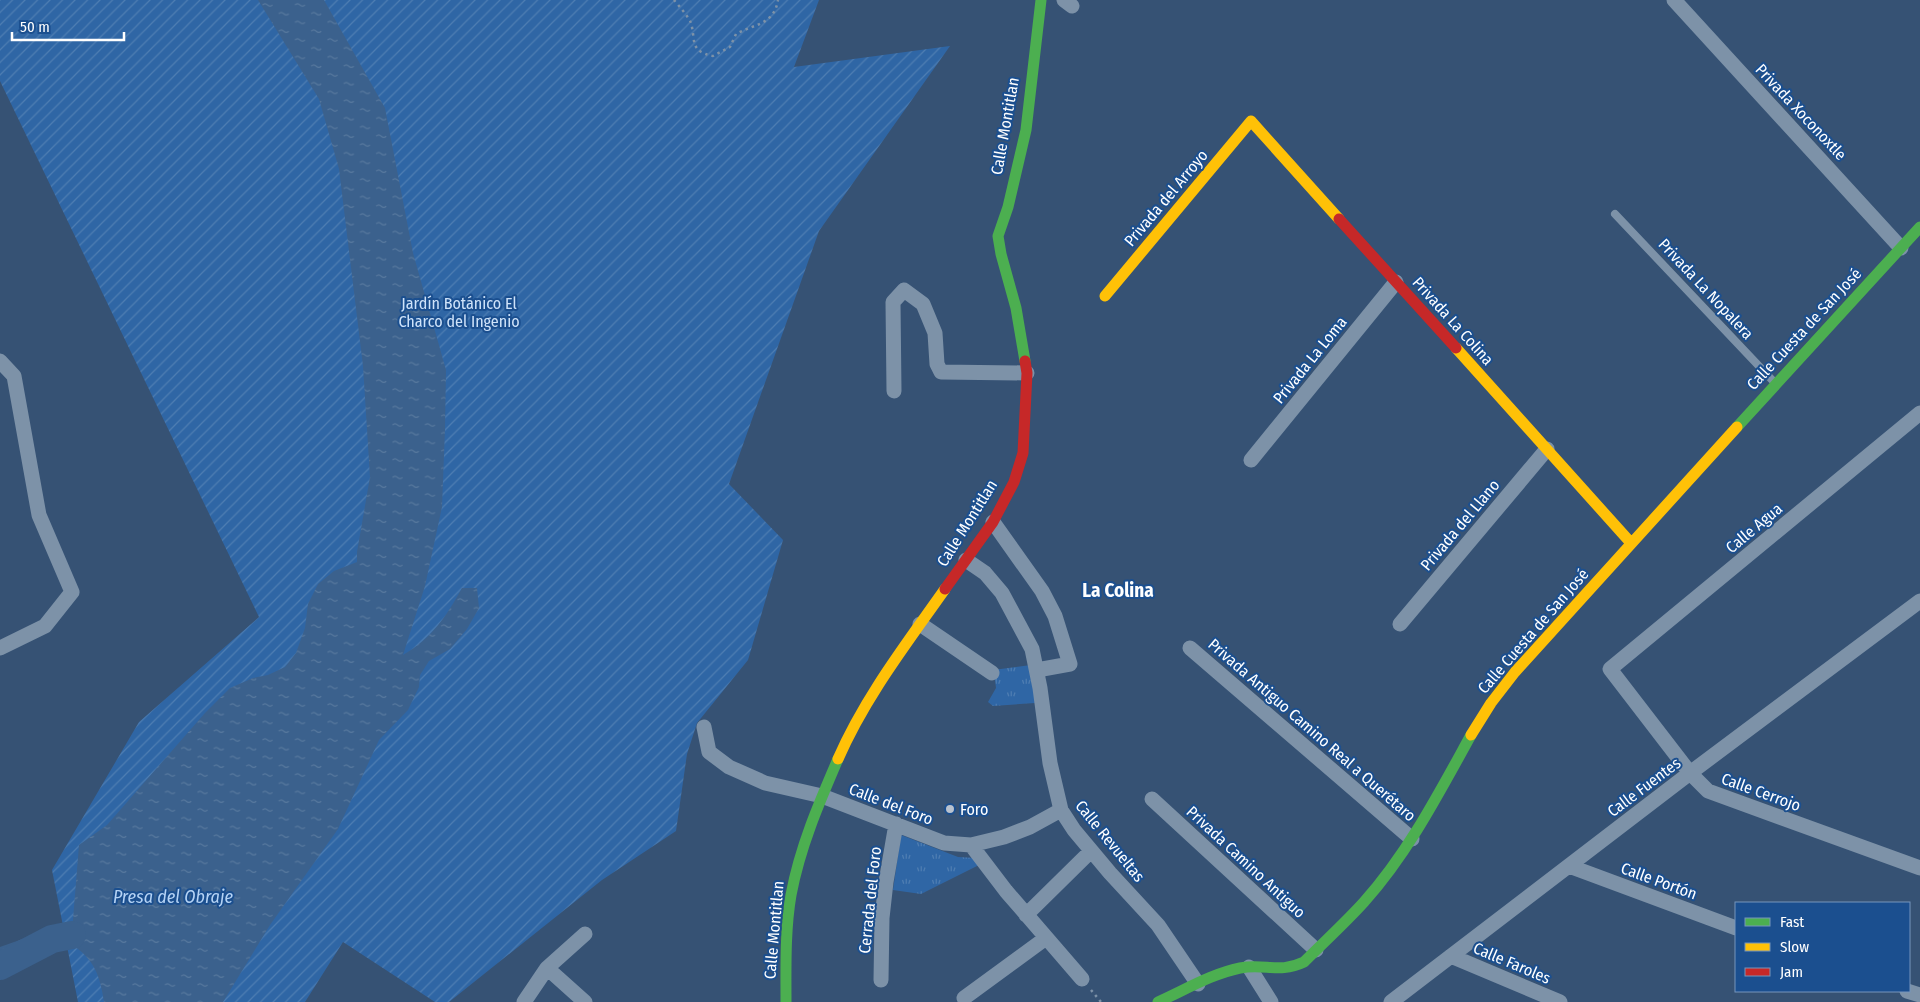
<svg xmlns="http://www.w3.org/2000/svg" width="1920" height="1002" viewBox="0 0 1920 1002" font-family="'Fira Sans Condensed',sans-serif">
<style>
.grass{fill:url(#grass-tufts)}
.garden{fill:url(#garden-furrows)}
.water{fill:url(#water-ripples)}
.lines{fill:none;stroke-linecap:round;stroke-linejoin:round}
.river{stroke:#3b618d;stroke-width:28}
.path{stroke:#7d92a8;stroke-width:2.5;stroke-dasharray:2.5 4;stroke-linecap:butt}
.lane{stroke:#7d92a8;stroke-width:8}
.street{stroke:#7d92a8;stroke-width:15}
.fast{stroke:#4caf50;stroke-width:11}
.slow{stroke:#ffc107;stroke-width:11}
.jam{stroke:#c62828;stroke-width:11}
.poi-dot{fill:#b9c2ce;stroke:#1b4f8f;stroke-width:2}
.labels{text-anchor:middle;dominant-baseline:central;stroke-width:4;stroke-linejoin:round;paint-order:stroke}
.street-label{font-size:16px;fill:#fff;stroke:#1b4f8f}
.park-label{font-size:16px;fill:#cfe3fa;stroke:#1b4f8f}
.poi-label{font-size:16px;fill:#fff;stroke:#1b4f8f;text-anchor:start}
.water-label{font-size:18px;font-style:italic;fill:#b5d3f5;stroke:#1b4f8f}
.quarter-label{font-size:19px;font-weight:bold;fill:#fff;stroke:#1b4f8f}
</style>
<defs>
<pattern id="grass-tufts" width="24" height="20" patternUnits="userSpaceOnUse" patternTransform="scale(1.25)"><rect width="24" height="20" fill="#2f66a5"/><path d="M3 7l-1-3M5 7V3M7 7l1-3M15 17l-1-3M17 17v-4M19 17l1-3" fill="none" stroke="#4e7db2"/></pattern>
<pattern id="garden-furrows" width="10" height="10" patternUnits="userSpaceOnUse" patternTransform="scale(1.25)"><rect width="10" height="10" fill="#2f66a5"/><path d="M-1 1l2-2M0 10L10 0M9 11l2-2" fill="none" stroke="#4e7db2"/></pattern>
<pattern id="water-ripples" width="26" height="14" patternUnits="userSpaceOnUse" patternTransform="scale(1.25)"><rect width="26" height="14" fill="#3b618d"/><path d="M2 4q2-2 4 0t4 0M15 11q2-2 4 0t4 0" fill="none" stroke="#58799e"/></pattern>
</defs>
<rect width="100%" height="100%" fill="#365274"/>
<path class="grass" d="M1031,665L1035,703L993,706L988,702L996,688L995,680L984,675L993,670Z
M901,835L958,857L976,858L981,864L921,894L893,890Z"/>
<path class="garden" d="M0,0H819L794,67L950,46L819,231L729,484L783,540L748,660L697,723L687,754L676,831L602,880L449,1002H435L343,942L305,1002H78L52,870L139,722L259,617L0,81Z"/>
<path class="water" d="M258,0H324L385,108L413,253L446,370L445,429L442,507L425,586L403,655C432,638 446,617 462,588H477L479,608L467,629L450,649L429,661L420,675L419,687L408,710L379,740L338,829L270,925L223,1002H104C100,975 94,959 71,944L79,845L107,825L205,713L230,688L253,678L268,675L285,667L296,653L305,628L308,604L318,584L334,571L357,562V552L370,477L363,366L339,169L319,99Z
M65,924L68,940L22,967L0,975V947Z"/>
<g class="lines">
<path class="river" d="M0,966L52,939L72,935"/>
<path class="path" d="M674,0C679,6 688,16 691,23C696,41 689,51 713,56L730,47L736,34C754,24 774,25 778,0
M1091,990L1101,1002"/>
<path class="lane" d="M1615,214L1775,383"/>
<path class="street" d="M1064,0L1072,6
M1674,0L1901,248
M0,361L14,376L39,515L72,592L45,626L0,648
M894,391L893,302L904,290L923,304L935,333L937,364L941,372L1027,373
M1920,413L1610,669L1690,773L1708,791L1920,868
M1251,460L1396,282
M993,522L1042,591L1055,616L1070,664L1037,670
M966,560L985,573L1002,593L1032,649L1040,688L1050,763L1061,810L1074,830L1110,873L1158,925L1198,984
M920,624L992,673
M1400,624L1547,449
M1190,648L1412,839
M704,727L709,752L729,767L765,783L822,796L944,843L971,845L1004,837L1030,827L1061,810
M1152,799L1316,950
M971,845L1006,891L1082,979
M1569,866L1736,928
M1026,915L1091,851
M1451,956L1560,1002
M1249,967L1271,1002
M547,968L585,1002
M881,980L882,918L886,882L896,824
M1907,991L1920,995
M964,998L1046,938
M524,1002L547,968L585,934
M1391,1002L1690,773L1920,601"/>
<path class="fast" d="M1025,361L1016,308L1001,254L998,236L1008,207L1026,130L1041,0
M1737,427L1920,227
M786,1002C786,967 785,930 791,895C800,847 819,803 838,759
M1158,1002C1185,990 1211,974 1240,968C1265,963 1279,974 1304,962C1324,942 1345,923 1364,902C1408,853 1439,793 1471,735"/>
<path class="slow" d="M1105,296L1251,121L1339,219
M1456,348L1631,543
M1471,735L1491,703L1515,672L1737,427
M838,759C865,697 907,643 945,589"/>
<path class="jam" d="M1339,219L1456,348
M945,589L993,522L1014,482L1023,453L1027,373L1025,361"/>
</g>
<circle class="poi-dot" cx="950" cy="809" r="5"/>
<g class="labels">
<g class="street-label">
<text transform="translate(1801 112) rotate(47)">Privada Xoconoxtle</text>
<text transform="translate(1005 126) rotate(-80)">Calle Montitlan</text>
<text transform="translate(1166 198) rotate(-50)">Privada del Arroyo</text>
<text transform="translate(1706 289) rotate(47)">Privada La Nopalera</text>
<text transform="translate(1453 321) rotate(48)">Privada La Colina</text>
<text transform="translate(1804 329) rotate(-47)">Calle Cuesta de San José</text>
<text transform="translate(1310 360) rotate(-51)">Privada La Loma</text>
<text transform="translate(967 523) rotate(-58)">Calle Montitlan</text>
<text transform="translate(1460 525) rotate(-50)">Privada del Llano</text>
<text transform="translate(1754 528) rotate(-40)">Calle Agua</text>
<text transform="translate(1533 631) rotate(-49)">Calle Cuesta de San José</text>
<text transform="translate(1312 730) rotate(41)">Privada Antiguo Camino Real a Querétaro</text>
<text transform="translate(1644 787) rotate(-37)">Calle Fuentes</text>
<text transform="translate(1761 792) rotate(20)">Calle Cerrojo</text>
<text transform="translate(891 804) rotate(21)">Calle del Foro</text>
<text transform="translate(1110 841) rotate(51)">Calle Revueltas</text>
<text transform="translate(1246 862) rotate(43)">Privada Camino Antiguo</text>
<text transform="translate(1659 881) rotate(20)">Calle Portón</text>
<text transform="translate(870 900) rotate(-84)">Cerrada del Foro</text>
<text transform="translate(774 930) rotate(-85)">Calle Montitlan</text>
<text transform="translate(1512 963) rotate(23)">Calle Faroles</text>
</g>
<g class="park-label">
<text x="459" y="303">Jardín Botánico El<tspan x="459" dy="18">Charco del Ingenio</tspan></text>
</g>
<g class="poi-label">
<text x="960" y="809">Foro</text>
</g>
<g class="water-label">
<text x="173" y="897">Presa del Obraje</text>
</g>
<g class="quarter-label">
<text x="1118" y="590">La Colina</text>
</g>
</g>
<rect x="1735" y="902" width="175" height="90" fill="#1b4f8f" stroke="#7695bc"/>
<rect x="1745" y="918" width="25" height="8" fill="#4caf50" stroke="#7695bc"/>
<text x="1780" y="927" font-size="15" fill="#ffffff">Fast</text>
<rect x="1745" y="943" width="25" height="8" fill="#ffc107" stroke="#7695bc"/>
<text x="1780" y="952" font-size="15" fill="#ffffff">Slow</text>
<rect x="1745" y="968" width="25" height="8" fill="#c62828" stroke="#7695bc"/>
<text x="1780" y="977" font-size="15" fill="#ffffff">Jam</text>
<path d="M12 32v8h112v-8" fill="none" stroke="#ffffff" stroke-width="2.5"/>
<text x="20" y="32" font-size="15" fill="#ffffff" stroke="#1b4f8f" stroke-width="4" paint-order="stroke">50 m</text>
</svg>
